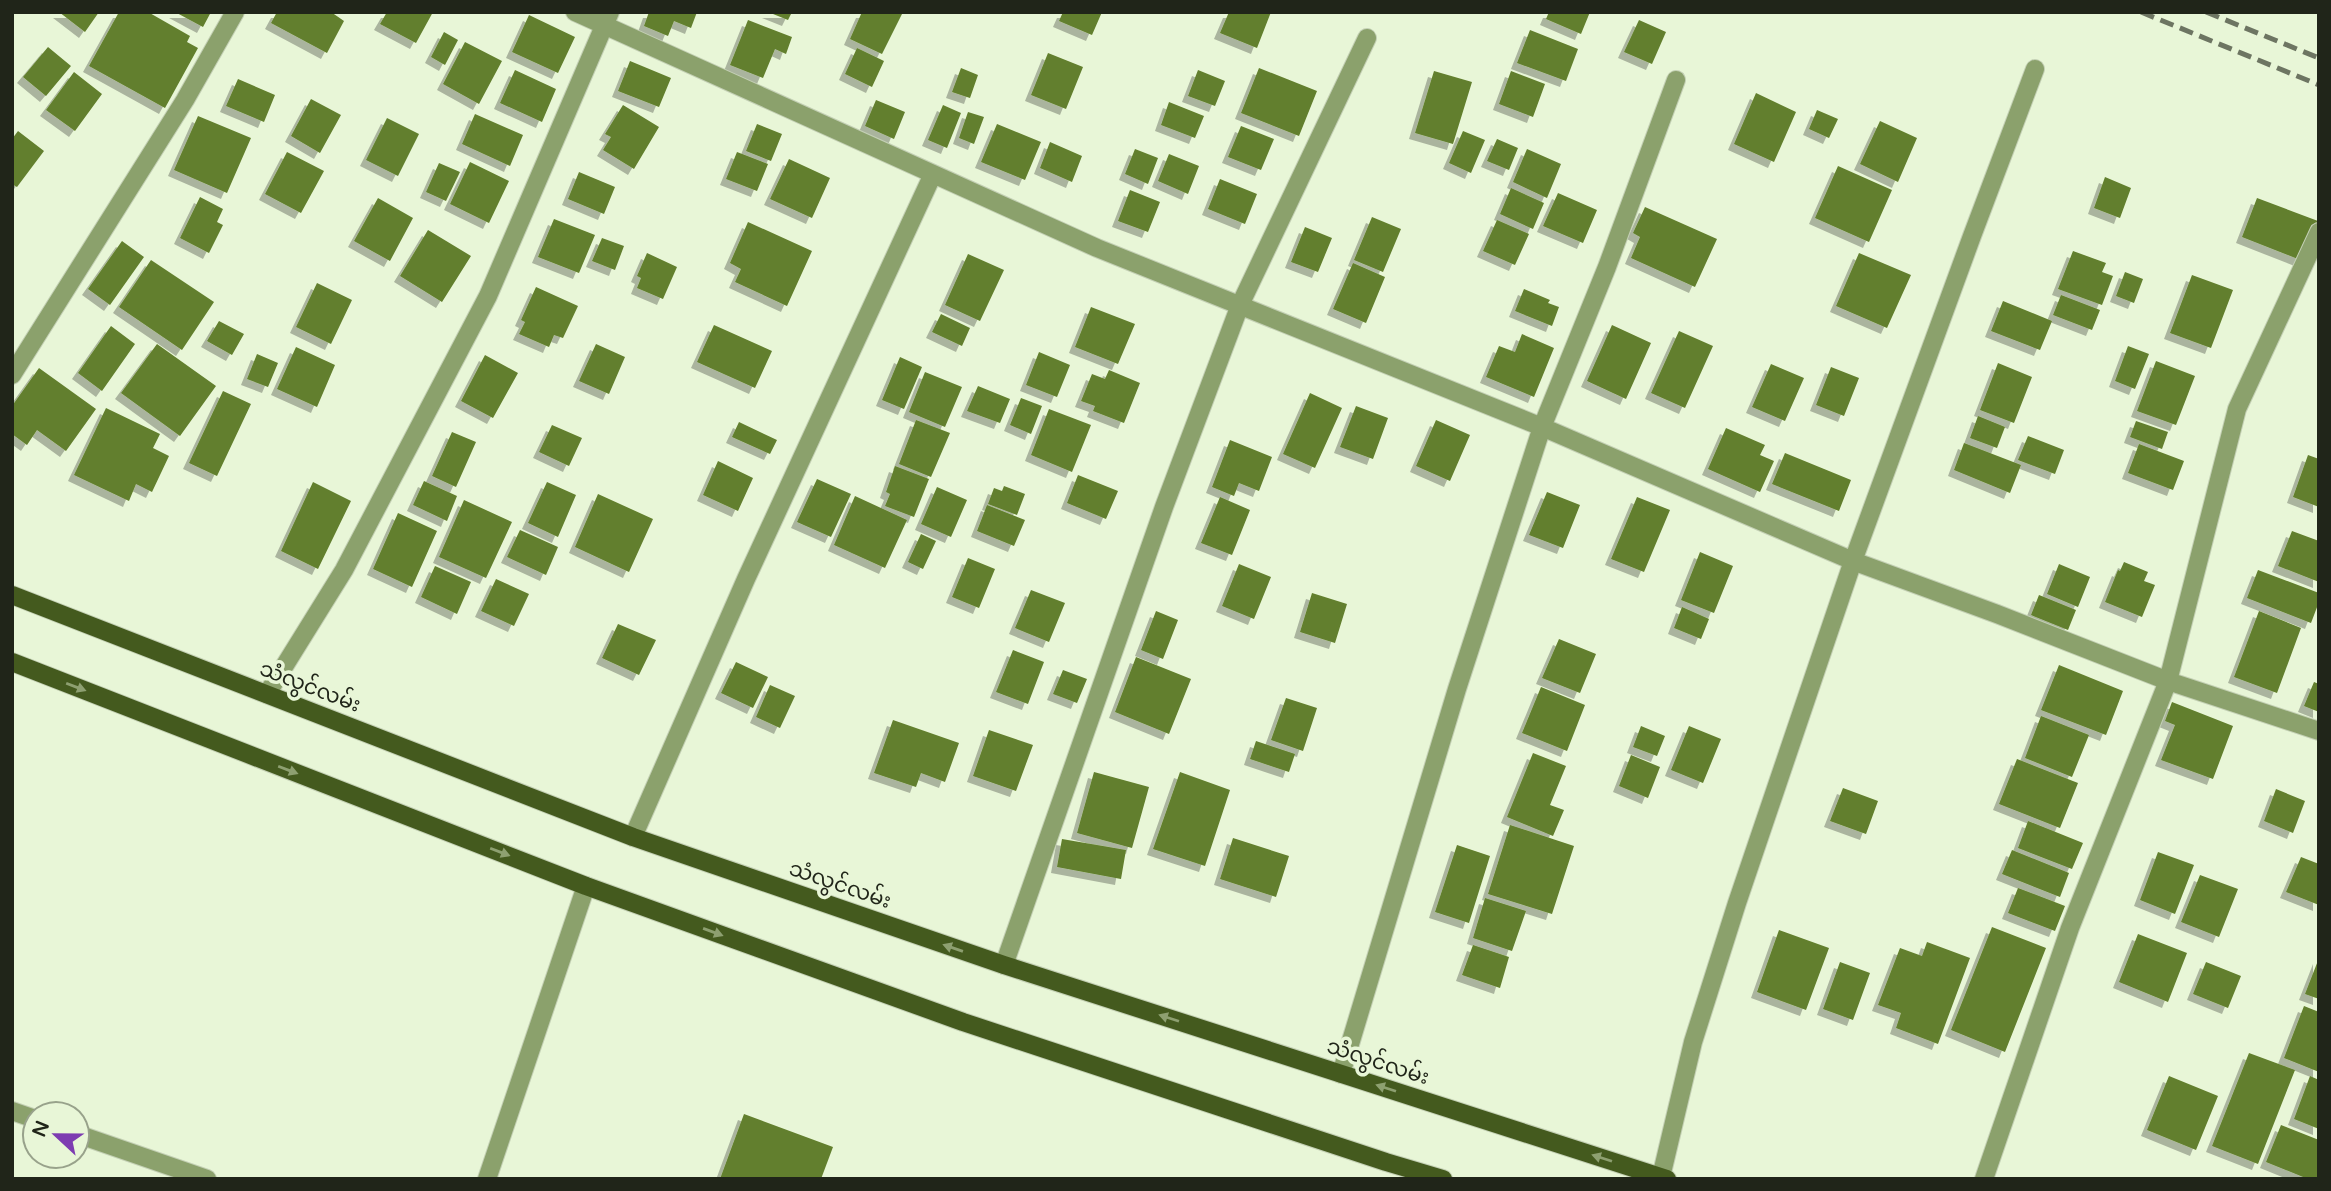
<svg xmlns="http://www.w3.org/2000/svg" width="2331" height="1191" viewBox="0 0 2331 1191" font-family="'Varela Round','Noto Sans Myanmar',sans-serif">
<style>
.building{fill:#627f2d;filter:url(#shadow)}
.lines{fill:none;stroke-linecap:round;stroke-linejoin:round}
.street-casing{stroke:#c4d0b5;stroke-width:20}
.primary-casing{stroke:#c4d0b5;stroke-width:20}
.street{stroke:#8ba16c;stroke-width:18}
.primary{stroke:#445a1e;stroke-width:18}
.rail{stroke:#6d7562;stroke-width:5;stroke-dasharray:14 7;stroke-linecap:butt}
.oneway{fill:#8ea071}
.labels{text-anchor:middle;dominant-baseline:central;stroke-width:7;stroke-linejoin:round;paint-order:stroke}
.street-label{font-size:21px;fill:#202519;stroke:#e8f6d7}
</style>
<defs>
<filter id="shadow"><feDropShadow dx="-6" dy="6" stdDeviation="0" flood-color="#0004"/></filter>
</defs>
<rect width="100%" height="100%" fill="#e8f6d7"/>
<path class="building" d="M59,12H99L85,32Z
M119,12H148L190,36L187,42L198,48L165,108L89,66Z
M175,12H211L203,27Z
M277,12H331L344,21L327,53L271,23Z
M387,12H433L416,43L380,24Z
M649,12H697L691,28L674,21L668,36L644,26Z
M768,12H792L788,20Z
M862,12H903L882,54L850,39Z
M1063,12H1102L1092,35L1059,21Z
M1229,12H1271L1257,48L1220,33Z
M1549,12H1590L1581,34L1546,19Z
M529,15L575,37L558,73L512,52Z
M748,20L792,37L786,54L775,49L763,78L730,65Z
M1639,20L1666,32L1652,64L1624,52Z
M1530,30L1578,49L1566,81L1517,63Z
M444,32L458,40L445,65L431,57Z
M465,42L502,61L479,104L443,84Z
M48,47L71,66L46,96L23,77Z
M857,48L884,61L872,87L845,74Z
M1048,53L1083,67L1066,109L1031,95Z
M630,61L671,78L659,107L618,91Z
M961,68L978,75L970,98L952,92Z
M1259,68L1317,91L1299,136L1241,113Z
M515,70L556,89L542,122L500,103Z
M1198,70L1225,81L1215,106L1188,96Z
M1434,71L1472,82L1453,144L1415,133Z
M1511,71L1545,84L1533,117L1499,104Z
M74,72L102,94L75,131L46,110Z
M238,79L275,95L264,122L226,106Z
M1756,93L1796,112L1774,162L1734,144Z
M311,99L341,115L320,153L291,136Z
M876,100L905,112L894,139L865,126Z
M1169,102L1204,116L1195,138L1161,125Z
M623,105L659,127L634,169L603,150L611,137L605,134Z
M943,105L961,113L947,148L928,140Z
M1817,110L1838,119L1829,138L1809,129Z
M968,112L984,117L974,144L959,138Z
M475,114L523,135L510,166L462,144Z
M198,116L251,138L227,193L174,170Z
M387,118L419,134L398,176L366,160Z
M1880,121L1917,138L1898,182L1860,164Z
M757,124L782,134L771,161L746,151Z
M997,124L1041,142L1025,180L981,162Z
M1241,126L1274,139L1261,170L1228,157Z
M18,131L44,151L17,187L12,184V139Z
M1463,131L1485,140L1471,173L1449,163Z
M1497,139L1518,148L1509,170L1487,161Z
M1050,142L1082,156L1072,182L1040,168Z
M1135,149L1158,158L1148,184L1125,174Z
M1527,149L1561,164L1547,198L1513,182Z
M287,152L324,171L301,213L265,194Z
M737,152L768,164L757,191L726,179Z
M1169,154L1199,166L1188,194L1158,181Z
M789,159L830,178L812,218L770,199Z
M470,162L509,181L489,223L450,204Z
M439,163L460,172L446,201L426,192Z
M1838,166L1892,190L1869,242L1815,218Z
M579,172L615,187L604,214L568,199Z
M2105,177L2131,188L2120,218L2094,208Z
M1220,179L1257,194L1245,224L1208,209Z
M1511,188L1544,203L1533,229L1500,214Z
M1130,190L1160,202L1148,232L1118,221Z
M1558,193L1597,210L1583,243L1543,226Z
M200,197L223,209L217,222L223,225L209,253L180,238Z
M378,198L413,218L390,261L354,241Z
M2257,198L2318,221L2303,261L2242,237Z
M1645,207L1717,239L1695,287L1631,258L1640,237L1633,233Z
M1372,217L1401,229L1383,272L1354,260Z
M554,219L595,235L579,273L538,257Z
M1497,220L1529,234L1515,265L1483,251Z
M748,222L812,251L787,306L735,282L741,269L730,263Z
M1305,227L1332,238L1318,272L1291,262Z
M428,230L471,256L442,302L400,276Z
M602,238L624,246L615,270L592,261Z
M122,241L144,257L110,305L88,289Z
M2073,251L2106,263L2102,272L2113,276L2102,305L2058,289Z
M647,253L677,267L663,299L637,288L641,278L637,276Z
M1859,253L1911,275L1887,328L1836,306Z
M968,254L1004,270L980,321L945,305Z
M151,260L214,302L182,350L119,307Z
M1353,263L1385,277L1366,323L1333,309Z
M2125,272L2143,279L2134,303L2116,296Z
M2192,275L2233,290L2211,348L2170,333Z
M317,283L352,300L331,344L296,327Z
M536,287L578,306L563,338L554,335L549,347L519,334L525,322L521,320Z
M1524,289L1550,300L1548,303L1559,307L1552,326L1515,311Z
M2061,295L2100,310L2092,330L2053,315Z
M2003,301L2052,321L2040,350L1991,331Z
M1091,307L1135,324L1118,364L1075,347Z
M941,314L970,328L962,346L932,332Z
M219,321L244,334L232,355L207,341Z
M714,325L772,351L755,388L697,362Z
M1612,325L1651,343L1626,399L1587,381Z
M111,326L135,344L102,391L78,373Z
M1679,331L1713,346L1685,408L1651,393Z
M1522,334L1554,348L1534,397L1486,377L1499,346L1515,352Z
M157,344L216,386L180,436L121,393Z
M596,344L625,357L609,394L579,381Z
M2128,346L2149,354L2135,389L2115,381Z
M296,347L335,365L317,407L277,389Z
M1039,352L1070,365L1057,397L1026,385Z
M257,354L278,363L268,387L247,379Z
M485,355L518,373L493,418L461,401Z
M900,357L922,367L904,409L882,400Z
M2156,361L2195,376L2176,425L2137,411Z
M1998,363L2032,377L2014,423L1980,410Z
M1771,364L1804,378L1785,421L1752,407Z
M1831,367L1859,378L1844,416L1816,405Z
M39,368L96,409L66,451L37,430L27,445L12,434V406Z
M1109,370L1140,383L1124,423L1093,411L1095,406L1081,401L1092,374L1105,379Z
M925,372L962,387L945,427L909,412Z
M978,386L1010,399L1000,423L967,411Z
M223,391L251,404L217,476L189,463Z
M1310,393L1342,408L1315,468L1283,454Z
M1021,398L1042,406L1031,434L1010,425Z
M1356,406L1388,418L1373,459L1340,447Z
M106,408L160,434L153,448L169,456L152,492L136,484L129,501L74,475Z
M1049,409L1091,425L1072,472L1031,455Z
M1978,416L2005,427L1997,448L1970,438Z
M916,420L950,433L931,477L899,464Z
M1436,420L1470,435L1450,481L1416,466Z
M2136,421L2168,432L2162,449L2130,437Z
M739,422L777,440L770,454L732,437Z
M552,425L582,438L569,466L539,452Z
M1726,428L1765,445L1760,455L1774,461L1760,492L1708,469Z
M452,432L476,442L456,487L432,476Z
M2028,436L2064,450L2055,474L2018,460Z
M1230,440L1272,457L1259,491L1239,483L1234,496L1212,487Z
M1964,443L2021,465L2010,493L1954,470Z
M2139,444L2184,461L2173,490L2128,473Z
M1785,453L1851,480L1839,511L1772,484Z
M2308,455L2319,459V507L2293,497Z
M718,461L753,478L738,511L703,495Z
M895,466L929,479L914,517L885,506L890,494L886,492Z
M1078,475L1118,491L1106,519L1067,503Z
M817,479L851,494L831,537L797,522Z
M424,481L457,496L447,521L413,505Z
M313,482L351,501L318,569L281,551Z
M547,482L576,495L558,537L528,523Z
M1004,486L1025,494L1017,515L988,504L994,488L1002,491Z
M937,487L967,500L951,537L921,524Z
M1547,492L1580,505L1563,548L1529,535Z
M598,494L653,519L629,572L575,547Z
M855,496L907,520L885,568L834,545Z
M1220,497L1250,510L1232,555L1201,543Z
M1637,497L1670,510L1644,572L1611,559Z
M464,500L512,522L486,578L439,557Z
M987,505L1025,520L1014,546L977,531Z
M398,513L437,531L412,587L373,569Z
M520,530L558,547L546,575L507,557Z
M2292,531L2319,541V582L2278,566Z
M921,534L936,541L923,569L908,562Z
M1700,552L1733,566L1714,613L1681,600Z
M968,558L995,569L979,608L952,597Z
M2124,562L2148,572L2144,581L2155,585L2142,617L2105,602L2118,570L2120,571Z
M1239,564L1271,577L1254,619L1222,606Z
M2059,564L2090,577L2078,607L2047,594Z
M435,566L471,582L457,614L421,597Z
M2258,570L2319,593V602L2311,623L2247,598Z
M496,579L529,594L514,626L481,611Z
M1031,590L1065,603L1049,642L1015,628Z
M1312,593L1347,604L1335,643L1300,632Z
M2039,595L2076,610L2068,630L2031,615Z
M1682,607L1709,619L1701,639L1674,628Z
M1156,611L1178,620L1163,659L1141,650Z
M2259,611L2301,628L2277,693L2234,677Z
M618,624L656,640L639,675L602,658Z
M1559,639L1596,654L1580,693L1542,678Z
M1013,650L1044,662L1028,704L996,692Z
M1136,657L1191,679L1169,734L1115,712Z
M736,662L768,677L753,708L721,693Z
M2059,665L2123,691L2106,735L2041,710Z
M1063,670L1087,679L1077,703L1053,694Z
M2314,682L2319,684V712L2304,706Z
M770,685L795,696L780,728L756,717Z
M1541,687L1585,705L1567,751L1522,733Z
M1286,698L1317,708L1303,751L1271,740Z
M2172,702L2233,726L2213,779L2161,760L2175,725L2165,721Z
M2041,716L2089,735L2072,777L2025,758Z
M893,720L959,743L945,782L921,773L916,787L874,773Z
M1641,726L1665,736L1657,756L1633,747Z
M1689,726L1721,739L1703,783L1671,770Z
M989,730L1033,745L1016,791L973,776Z
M1256,741L1295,754L1289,772L1250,759Z
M1533,753L1566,766L1550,805L1564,810L1553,836L1507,817Z
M1631,755L1660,767L1648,798L1619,786Z
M2017,759L2078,783L2060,828L1999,804Z
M1094,772L1149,787L1132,848L1077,833Z
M1180,772L1230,790L1205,866L1153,849Z
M1843,788L1878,801L1866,834L1830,821Z
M2276,789L2305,801L2293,833L2264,821Z
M2028,821L2083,843L2072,869L2018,848Z
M1510,825L1574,846L1552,914L1488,894Z
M1233,838L1289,856L1276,897L1220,879Z
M1062,839L1126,850L1121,879L1057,867Z
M1457,845L1490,856L1469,923L1435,912Z
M2012,850L2069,873L2060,897L2002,874Z
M2158,852L2194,865L2175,914L2140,900Z
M2301,857L2319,864V905L2286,892Z
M2200,875L2238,889L2219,937L2181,922Z
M2018,888L2065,906L2055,931L2008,913Z
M1485,898L1526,911L1512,951L1473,938Z
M1992,927L2046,948L2005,1052L1951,1030Z
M1779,930L1829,948L1806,1010L1757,992Z
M2138,934L2187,953L2168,1002L2119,982Z
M1927,942L1970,958L1938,1044L1896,1028L1901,1013L1878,1005L1900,948L1922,956Z
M1473,945L1509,957L1500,988L1462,975Z
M2319,958V999L2305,994Z
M1840,962L1870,973L1853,1020L1823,1009Z
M2206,962L2241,976L2228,1008L2193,994Z
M2304,1006L2319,1012V1072L2284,1058Z
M2249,1053L2295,1070L2258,1164L2212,1146Z
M2169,1076L2218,1096L2196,1150L2147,1130Z
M2310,1076L2319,1080V1129L2294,1119Z
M744,1114L833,1147L821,1179H720Z
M2281,1125L2319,1140V1179H2308L2266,1162Z"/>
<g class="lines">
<defs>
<path id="street" d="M575,12L1097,248L1542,427L1853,561L1997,614L2168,681L2319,731
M12,375L185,100L235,12
M267,694L344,570L488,296L610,12
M633,837L746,579L933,174
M1004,965L1164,507L1240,305L1367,38
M1341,1074L1457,689L1542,427L1607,267L1676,80
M12,1111L35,1119
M77,1134L207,1179
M1661,1177L1693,1042L1737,903L1853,561L1972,236L2035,69
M487,1179L586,886
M1984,1179L2070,928L2168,681L2237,409L2319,232"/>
<path id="primary" d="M12,595L633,837L1004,965L1667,1179
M12,662L586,886L963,1022L1386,1162L1443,1179"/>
</defs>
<use href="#street" class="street-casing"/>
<use href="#primary" class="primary-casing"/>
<use href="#street" class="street"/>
<use href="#primary" class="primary"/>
<path class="rail" d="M2141,12L2319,85
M2206,12L2319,58"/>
</g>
<defs><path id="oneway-solid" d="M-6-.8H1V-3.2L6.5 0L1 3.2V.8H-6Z" transform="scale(1.75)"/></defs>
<g class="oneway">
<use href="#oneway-solid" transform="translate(76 687) rotate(21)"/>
<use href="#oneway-solid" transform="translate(288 770) rotate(21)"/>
<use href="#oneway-solid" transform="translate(500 852) rotate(21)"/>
<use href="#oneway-solid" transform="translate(713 932) rotate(20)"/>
<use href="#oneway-solid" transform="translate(953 948) rotate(-161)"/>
<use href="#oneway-solid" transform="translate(1169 1018) rotate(-162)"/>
<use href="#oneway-solid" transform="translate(1386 1088) rotate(-162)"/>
<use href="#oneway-solid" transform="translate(1602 1158) rotate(-162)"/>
</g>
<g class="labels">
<g class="street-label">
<text transform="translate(310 687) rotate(21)">သံလွင်လမ်း</text>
<text transform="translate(840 885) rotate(19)">သံလွင်လမ်း</text>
<text transform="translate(1378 1062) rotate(18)">သံလွင်လမ်း</text>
</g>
</g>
<rect width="2331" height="1191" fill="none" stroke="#202519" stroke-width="28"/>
<g transform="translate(56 1135) rotate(292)"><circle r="33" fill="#e8f6d7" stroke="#98a28b" stroke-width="2"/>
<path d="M0-5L12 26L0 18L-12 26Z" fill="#7d3cb1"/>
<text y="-10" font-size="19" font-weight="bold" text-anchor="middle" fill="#202519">N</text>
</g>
</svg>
